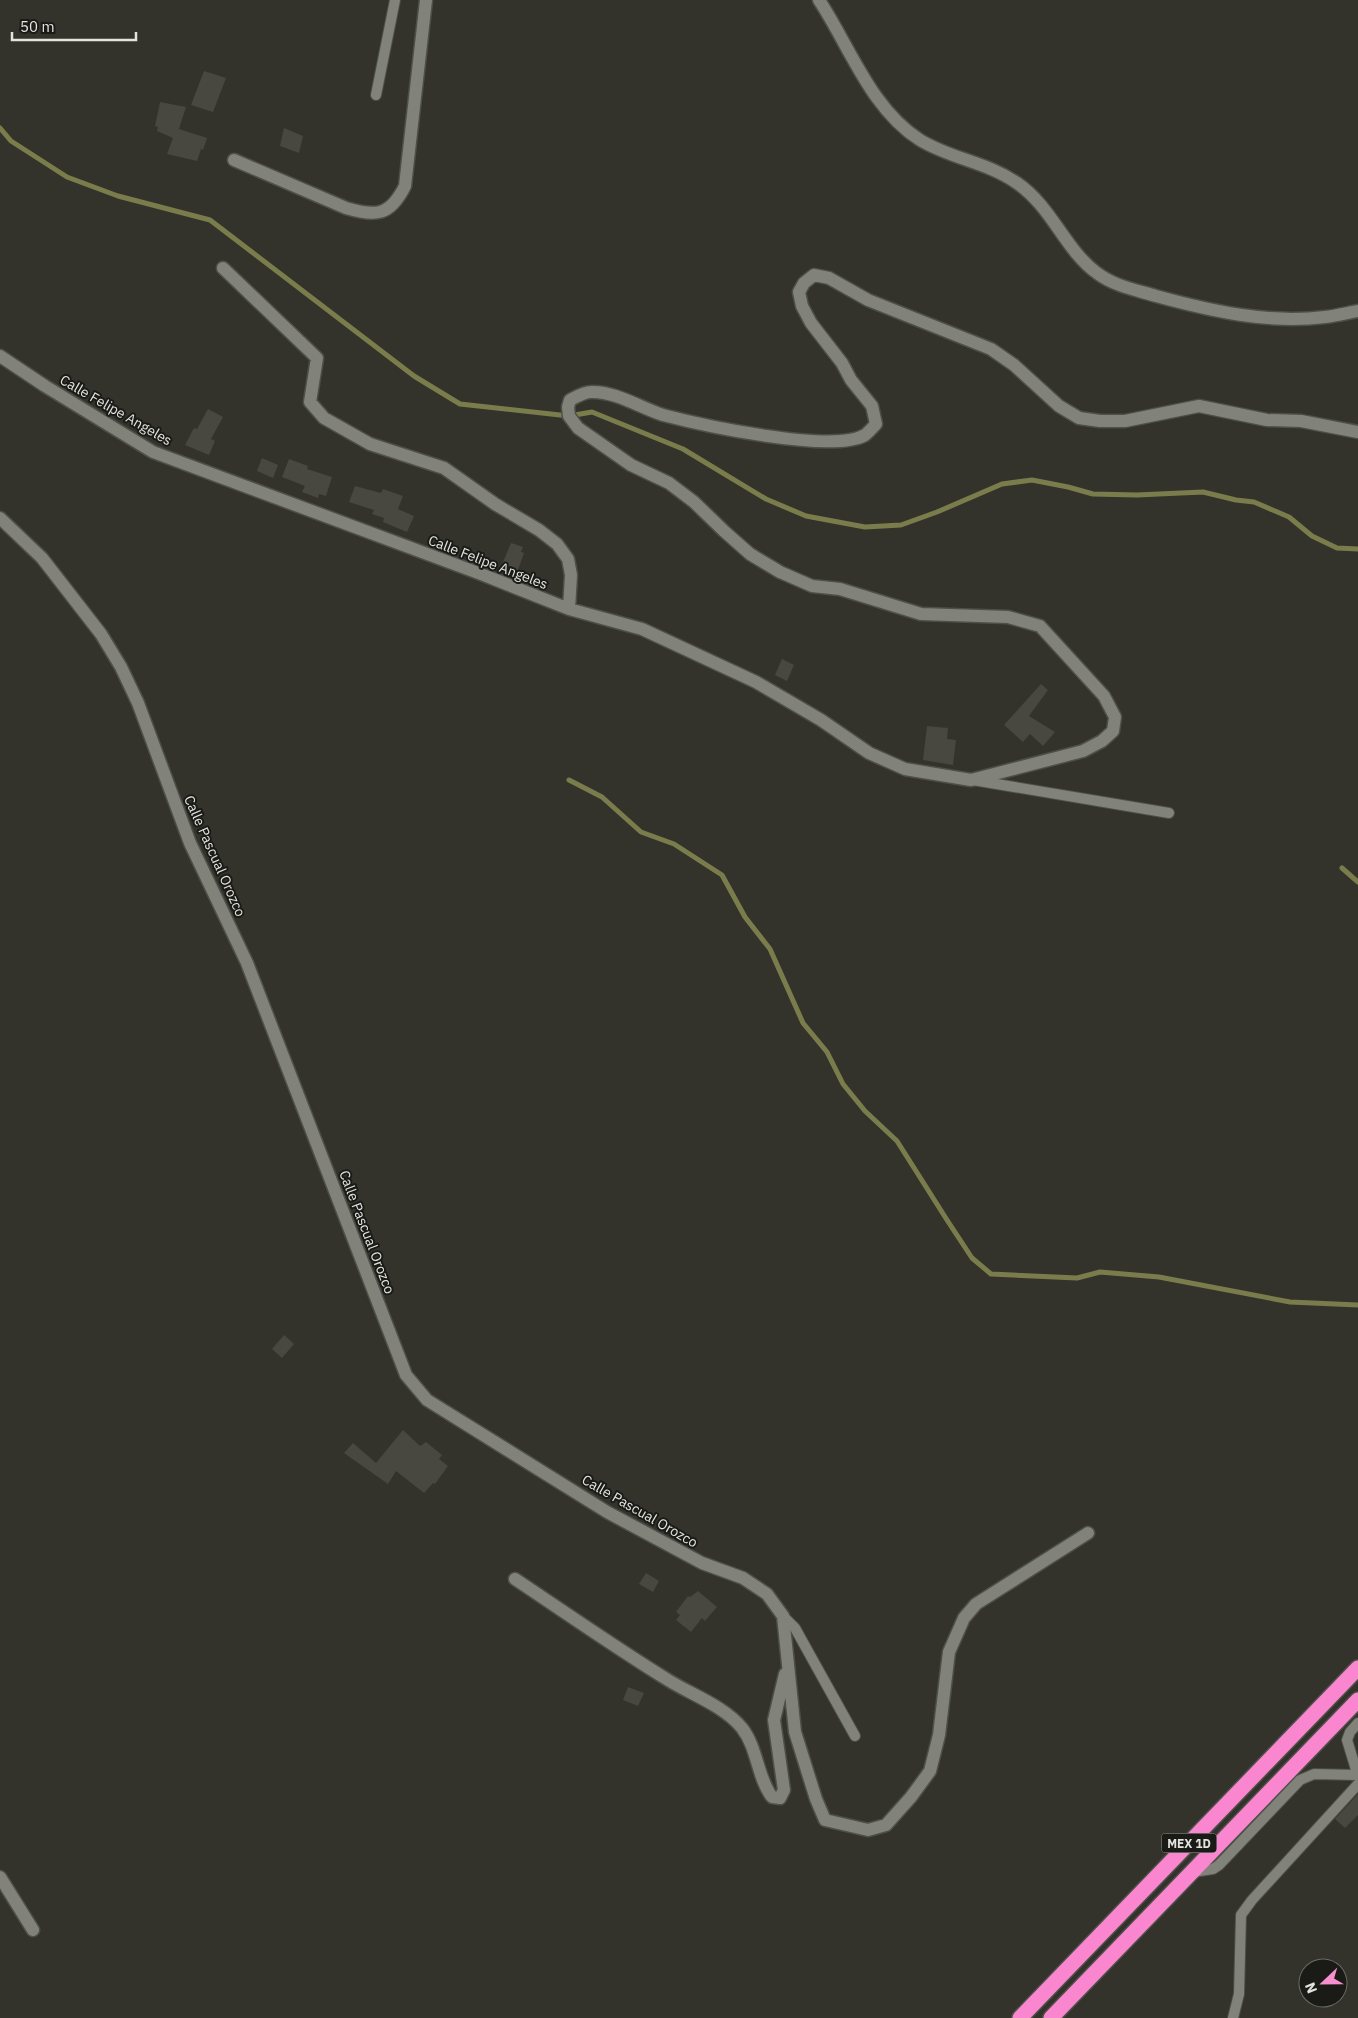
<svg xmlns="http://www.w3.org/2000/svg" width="1358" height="2018" viewBox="0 0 1358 2018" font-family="'IBM Plex Sans',sans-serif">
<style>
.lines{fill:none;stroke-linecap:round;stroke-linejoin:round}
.stream{stroke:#7a7d4b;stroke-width:5}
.building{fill:#484840}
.service-casing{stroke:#4f4f49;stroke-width:12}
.minor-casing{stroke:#4f4f49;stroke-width:15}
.secondary-casing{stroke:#4f4f49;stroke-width:15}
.motorway-casing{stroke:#4f4f49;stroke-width:18}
.service{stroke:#818279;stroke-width:10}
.minor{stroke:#818279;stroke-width:12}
.secondary{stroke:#818279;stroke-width:12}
.motorway{stroke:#fb86d0;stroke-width:15}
.labels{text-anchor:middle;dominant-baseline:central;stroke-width:4;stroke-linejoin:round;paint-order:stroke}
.shield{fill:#1a1b17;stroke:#a7a8a3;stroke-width:1}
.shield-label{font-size:12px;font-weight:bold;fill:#e3e4df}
.street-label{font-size:14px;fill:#e3e4df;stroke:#1a1b17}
</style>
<rect width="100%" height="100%" fill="#33332c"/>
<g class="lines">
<path class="stream" d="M0,128L11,141L67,177L118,196L210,220L414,376L460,404L569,416L592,412L683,449L766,499L806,516L865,527L901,525L937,512L1002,484L1032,480L1068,487L1093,494L1137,495L1203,492L1236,500L1254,502L1289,517L1312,536L1337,548L1358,549
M569,780L602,797L641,832L674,844L722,875L745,917L770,949L803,1023L827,1052L843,1084L865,1111L897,1141L947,1220L972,1258L991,1274L1077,1278L1100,1272L1159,1277L1290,1302L1358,1305
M1342,868L1358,882"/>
</g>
<path class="building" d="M204,71L226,78L213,112L191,105Z
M160,102L186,107L179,129L207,138L203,150L201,149L197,161L167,154L173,138L157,131L158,127L155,126Z
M284,128L303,136L299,153L280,146Z
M208,409L223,417L211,439L215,441L209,455L185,445L194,428L197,429Z
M262,458L278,465L273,478L257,471Z
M289,459L308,466L307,469L332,477L326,496L319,494L318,498L302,492L305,486L282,477Z
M355,486L381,493L383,489L403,496L398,509L414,516L407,532L383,522L384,518L372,514L374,510L349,502Z
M511,543L523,547L521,552L524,553L517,573L501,567Z
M782,659L794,665L787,681L775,675Z
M1041,684L1048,690L1029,716L1055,732L1043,746L1030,734L1023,742L1004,725Z
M927,726L948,728L947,739L956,740L953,765L923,760Z
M284,1335L294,1344L282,1358L272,1349Z
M403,1430L420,1446L426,1442L442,1455L439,1459L448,1466L435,1484L433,1483L424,1493L396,1471L388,1484L344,1453L353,1443L376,1463Z
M646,1573L659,1581L653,1592L639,1584Z
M698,1591L717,1607L705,1621L702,1618L691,1632L676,1620L680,1615L676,1612L688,1596L690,1597Z
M628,1687L644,1693L638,1706L623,1700Z
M1358,1794V1815L1345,1828L1335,1819Z"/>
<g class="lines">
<defs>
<path id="service" d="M376,95L395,0
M973,780L1169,813
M783,1616L795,1628L855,1736
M1358,1723L1350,1732L1347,1740L1358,1776
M1193,1872L1213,1869L1219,1865L1300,1780L1314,1774L1357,1775
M1233,2018L1239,1994L1241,1915L1252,1900L1358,1784"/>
<path id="minor" d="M234,160L346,208C376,217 390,216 405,186L426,0
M223,268L317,358L310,402L324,418L370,444L444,468L495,504L539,530L557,544L568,559L571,575L569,609
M0,356L45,386L153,452L481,574L569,609L642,629L756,682L821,720L869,753L905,769L971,780L1083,751L1102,741L1113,731L1115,717L1104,696L1040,626L1008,617L921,614L840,589L812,586L780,572L750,554L724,531L694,502L669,483L631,465L578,428L569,416L568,407L570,400C576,397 584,392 591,392C615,391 641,408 663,415C701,425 833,454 865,435C869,432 873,427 876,424L872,406L851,380L842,363L811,323L802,306L799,292L804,283L814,275L829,278L868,300L991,349L1014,365L1059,406L1079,418L1100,421H1125L1199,406L1267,420L1301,421L1358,432
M0,518L42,558L101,634L121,667L138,703L190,843L247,963L406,1375L427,1400L607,1512L702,1563L743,1578L767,1594L783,1616L795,1732L816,1799L825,1820L868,1830L886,1825L911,1797L930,1771L939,1735L949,1652L964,1618L976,1604L1088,1533
M515,1579C566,1613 616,1648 668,1680C692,1695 724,1706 742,1728C758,1749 757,1777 772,1797L780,1798L784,1790L774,1720L785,1674
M0,1877L33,1930"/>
<path id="secondary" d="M819,0C850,47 871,109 920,140C951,159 987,162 1017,183C1052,207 1065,250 1097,273C1114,286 1136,290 1156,296C1211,311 1268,324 1325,317C1336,316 1347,313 1358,311"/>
<path id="motorway" d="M1020,2018L1358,1668
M1051,2018L1358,1700"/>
</defs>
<use href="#service" class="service-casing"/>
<use href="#minor" class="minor-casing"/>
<use href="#secondary" class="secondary-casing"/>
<use href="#motorway" class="motorway-casing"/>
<use href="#service" class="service"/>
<use href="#minor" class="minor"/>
<use href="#secondary" class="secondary"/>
<use href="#motorway" class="motorway"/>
</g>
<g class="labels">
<rect class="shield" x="1161.5" y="1833.5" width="55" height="19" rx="4"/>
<g class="shield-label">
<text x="1189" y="1843">MEX 1D</text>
</g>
<g class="street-label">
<text transform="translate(116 410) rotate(30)">Calle Felipe Angeles</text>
<text transform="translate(488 562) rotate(21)">Calle Felipe Angeles</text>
<text transform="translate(215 856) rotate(66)">Calle Pascual Orozco</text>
<text transform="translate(367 1232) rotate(69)">Calle Pascual Orozco</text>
<text transform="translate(640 1511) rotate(30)">Calle Pascual Orozco</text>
</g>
</g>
<g transform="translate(1323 1983) rotate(248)"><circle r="24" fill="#1a1b17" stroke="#6a6b67"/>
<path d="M0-4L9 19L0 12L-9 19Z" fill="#f690cf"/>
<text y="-8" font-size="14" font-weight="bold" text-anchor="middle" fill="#e3e4df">N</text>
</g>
<path d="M12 32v8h124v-8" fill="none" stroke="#e3e4df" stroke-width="2.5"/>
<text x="20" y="32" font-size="15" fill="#e3e4df" stroke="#1a1b17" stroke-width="4" paint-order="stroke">50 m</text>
</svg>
